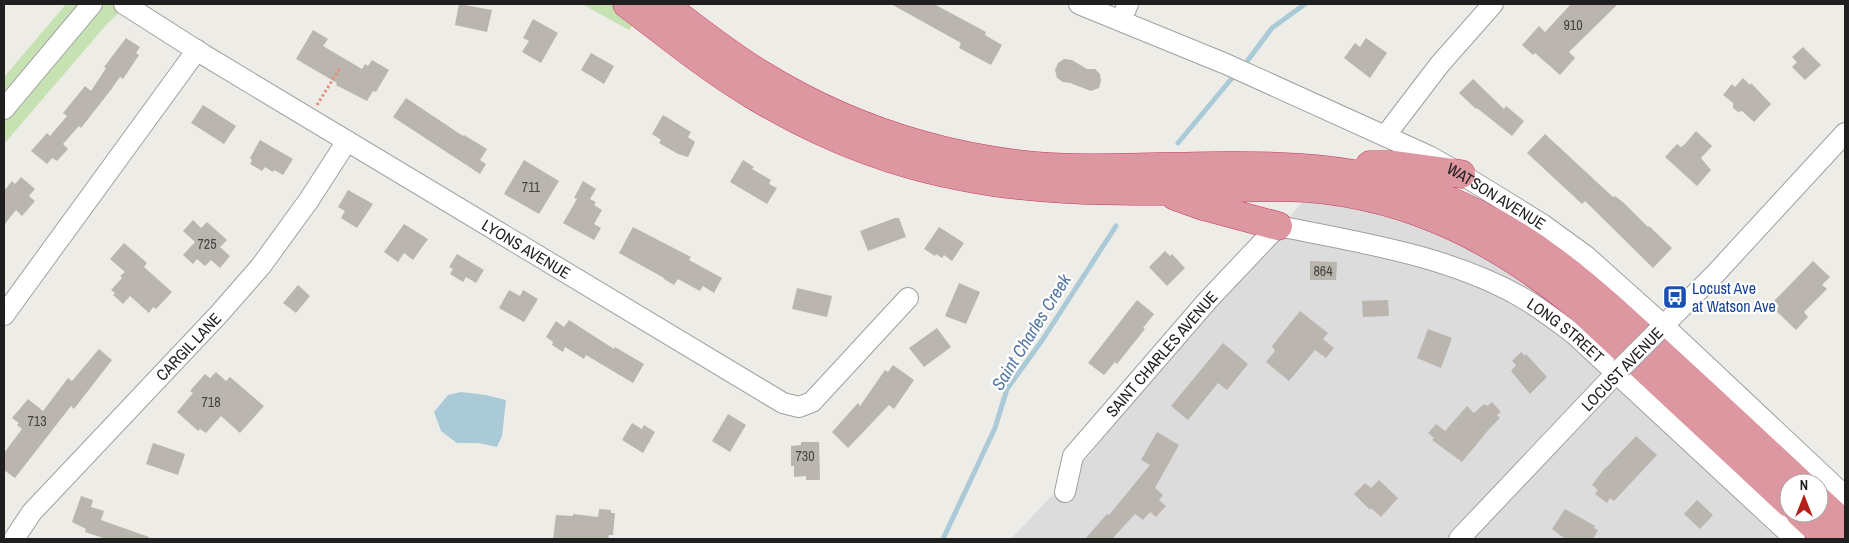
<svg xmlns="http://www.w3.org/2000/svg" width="1849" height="543" viewBox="0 0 1849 543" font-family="'Archivo Narrow',sans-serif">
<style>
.residential{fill:#dcdcdc}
.grass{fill:#c7e2b2}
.water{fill:#abcad7}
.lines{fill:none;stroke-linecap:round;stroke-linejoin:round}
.stream{stroke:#abcad7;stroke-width:5}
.building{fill:#bbb5af}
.minor-casing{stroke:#a0a0a0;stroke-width:22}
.highway-casing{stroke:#c63961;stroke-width:29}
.path{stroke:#e98d7c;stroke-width:3;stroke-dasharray:2.5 2.5;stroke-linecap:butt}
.minor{stroke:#fff;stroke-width:20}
.highway{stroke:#dc97a0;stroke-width:28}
.minor-bridge-casing{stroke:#a0a0a0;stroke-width:22;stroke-linecap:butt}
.minor-bridge{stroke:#fff;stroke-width:20}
.labels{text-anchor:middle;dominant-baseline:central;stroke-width:4.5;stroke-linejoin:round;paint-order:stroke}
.number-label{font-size:14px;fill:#464443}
.street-label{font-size:16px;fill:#1f1f1f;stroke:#fff}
.transit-label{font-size:16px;fill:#164399;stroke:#fff;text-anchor:start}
.water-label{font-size:18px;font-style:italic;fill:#5678a3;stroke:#fff}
</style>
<rect width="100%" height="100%" fill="#eeece6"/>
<path class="residential" d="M1309,195L1524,244L1789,513L1845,528V539H1011L1089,456L1188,331Z"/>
<path class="grass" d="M66,4H128L107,24L4,144V77Z
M582,4H648L629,30Z"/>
<path class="water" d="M461,392L486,395L506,400L502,436L497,447L478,443H457L441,431L434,412L448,395Z"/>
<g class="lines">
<path class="stream" d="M1248,60L1272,28L1305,4
M1178,143L1233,77
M943,539L995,428L1007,389L1043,339L1116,226"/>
</g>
<path class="building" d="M459,4L492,10L487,32L455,25Z
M891,4H934L986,32L985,35L1002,45L991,65L959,48L961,43Z
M1571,4H1618L1569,52L1575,58L1560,75L1535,53L1533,55L1522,45L1539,26L1545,32Z
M533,19L558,33L541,63L522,52L529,41L523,38Z
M313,30L328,39L323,46L362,69L365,64L368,66L372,60L389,70L376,92L373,91L367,101L336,85L337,83L296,59Z
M126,38L140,47L136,53L139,55L123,79L120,77L110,91L81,128L79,126L63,144L68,149L57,161L52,158L47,164L31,151L47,133L50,136L67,116L63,113L85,86L91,91L106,68L104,67Z
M1366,38L1387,53L1370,78L1344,58L1355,43L1360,47Z
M1803,47L1821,65L1805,80L1792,67L1797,62L1792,57Z
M591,53L614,66L604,84L581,70Z
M1064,59L1072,60L1087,69H1095L1100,74L1101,81L1099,88L1091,91L1070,83L1063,82L1057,78L1055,70L1058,63Z
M1743,78L1750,85L1751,83L1771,104L1754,122L1742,111L1738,112L1733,108V103L1723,95L1732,84L1735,87Z
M1473,79L1504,109L1506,106L1524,121L1512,136L1477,108L1476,109L1459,93Z
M406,98L463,136L464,135L487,149L480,160L486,164L480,174L393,117Z
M203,105L236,126L224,144L191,123Z
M663,115L691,132L688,137L695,142L688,157L678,154L659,143L661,140L652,134Z
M1696,131L1712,146L1701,158L1711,170L1697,186L1665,157L1677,144L1681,147L1685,144Z
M1545,134L1613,197L1615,196L1624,203L1648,227L1649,226L1672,248L1653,268L1585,201L1582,204L1527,153Z
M260,140L293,159L283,175L274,170L273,172L265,167L262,171L250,164L252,160L250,158Z
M524,160L559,181L539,214L504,194Z
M743,160L754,167L752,169L771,180L769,184L777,188L767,204L730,182Z
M21,177L35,189L29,196L35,201L22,216L16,210L4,225V191L12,181L15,184Z
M583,181L596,189L590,199L596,202L594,205L602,210L594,224L601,228L594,240L563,223L577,199L574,198Z
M348,190L373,204L357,228L341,218L345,211L338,207Z
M895,218H899L906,237L868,251L860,231Z
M193,220L201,228L207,222L227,240L220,247L230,256L220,268L211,260L205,266L197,259L193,264L183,255L195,242L183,231Z
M404,224L428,239L413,260L404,253L398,262L384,252Z
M633,227L691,257L689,260L722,278L714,293L703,286L700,291L678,279L674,285L664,279V278L619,253Z
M939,227L964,243L952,261L944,255L942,258L936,254L935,256L924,249Z
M124,243L147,263L144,267L172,292L156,309L153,307L149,313L130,296L123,304L113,295L115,293L111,290L122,278L120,276L125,272L110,259Z
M1165,251L1170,256L1172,254L1185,268L1167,286L1149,267Z
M457,254L484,270L476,283L466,277L463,282L450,274L453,269L449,267Z
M1310,261L1337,262L1336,280H1310Z
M1813,261L1830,277L1822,285L1827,289L1804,312L1808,317L1796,330L1775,310L1779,306L1774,301Z
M959,283L980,292L966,324L945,316Z
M298,285L310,296L296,313L283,303Z
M797,288L832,296L827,317L792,309Z
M509,290L520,296L523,290L538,299L524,322L499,308Z
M1137,300L1154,314L1143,328L1145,329L1117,364L1115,362L1104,375L1088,363Z
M1388,300L1389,316L1363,317L1362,301Z
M1300,311L1328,333L1323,339L1334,348L1326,358L1315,350L1289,381L1266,362L1275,351L1272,346Z
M569,320L614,349L615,347L644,364L633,383L586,355L584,359L565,347L563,352L552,345L553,342L546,337L556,321L564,327Z
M937,328L951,347L924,367L909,348Z
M1428,329L1452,338L1441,368L1417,358Z
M1223,343L1248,364L1227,390L1218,383L1188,420L1171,406Z
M99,349L112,360L74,409L71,406L15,478L4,470V453L22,429L17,425L19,423L12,418L28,399L43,411L68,378L72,381Z
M1521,352L1525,356L1526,354L1547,377L1530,394L1511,371L1516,365L1512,361Z
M893,365L914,380L894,409L889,405L848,448L832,432L858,403L860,406L885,370L888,372Z
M216,372L226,381L230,377L264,406L240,433L221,416L206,433L200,429L198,431L177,412L193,393L190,391L205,374L210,378Z
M1492,402L1501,412L1497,415L1500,418L1490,428L1462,462L1432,440L1434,438L1428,433L1436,424L1445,431L1467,406L1474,413L1484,404L1487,406Z
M728,414L746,425L730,452L712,441Z
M632,423L642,429L644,425L655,432L643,453L622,440Z
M1157,432L1179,445L1155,488L1163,495L1159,500L1166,506L1156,517L1150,512L1143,520L1135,514L1112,539H1085L1107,514L1109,515L1150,465L1141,460Z
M1636,436L1657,455L1614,501L1610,498L1607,503L1595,494L1598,490L1592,485L1605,468H1606Z
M801,442H819L820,480H806V476L794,477V466H791V446L801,445Z
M153,443L185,454L178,475L146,464Z
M1379,480L1398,498L1381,517L1371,508L1370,510L1354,494L1365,483L1371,488Z
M81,496L93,500L91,507L104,511L101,520L149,537V539H106L85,532L86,529L72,522Z
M1697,500L1713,515L1700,529L1684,514Z
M599,509L611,510V513H615L613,535H609L608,539H553L556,515L573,516V514L598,517Z
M1565,509L1595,526L1594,528L1598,530L1593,539H1565L1552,529Z"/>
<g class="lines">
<defs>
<g id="minor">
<path id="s1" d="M124,4L204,55L783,403L799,407L812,402L908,298"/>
<path id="s2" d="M1079,4L1226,64L1429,156L1461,174L1542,224L1586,256L1663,325L1845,496"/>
<path d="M1121,20L1128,4"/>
<path d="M4,109L92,4"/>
<path d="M1385,136L1440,64L1493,4"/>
<path d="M4,315L197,50"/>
<path d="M1657,332L1717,272L1845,133"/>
<path id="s3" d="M1065,492L1073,456L1208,300L1278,226C1359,242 1449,256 1521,297C1540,308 1557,321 1574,334L1795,539"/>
<path id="s4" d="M14,539L32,512L219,314L261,266L309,200L347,141"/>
<path d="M1459,539L1621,368"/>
</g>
<path id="highway" d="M627,4C668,35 708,68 753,95C819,135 894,165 969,178C1032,190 1097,191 1161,191C1209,190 1257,185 1306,188C1413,196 1500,242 1581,309L1789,503
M663,4C695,28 727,54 762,75C861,136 977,169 1093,168C1207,168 1323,154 1432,194C1527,229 1590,288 1663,356C1709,398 1754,440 1800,483
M1370,165H1395L1461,174
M1175,196L1203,206L1278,226
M1819,501L1845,525
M1800,513L1828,539"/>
</defs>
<use href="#minor" class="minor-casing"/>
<use href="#highway" class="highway-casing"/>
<path class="path" d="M317,105L340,68"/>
<use href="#minor" class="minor"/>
<use href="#highway" class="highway"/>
<defs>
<path id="minor-bridge" d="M1621,368L1657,332"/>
</defs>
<use href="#minor-bridge" class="minor-bridge-casing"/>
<use href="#minor-bridge" class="minor-bridge"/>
</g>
<defs>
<symbol id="bus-square" viewBox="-11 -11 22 22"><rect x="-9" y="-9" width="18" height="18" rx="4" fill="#1a4fb4" stroke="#fff"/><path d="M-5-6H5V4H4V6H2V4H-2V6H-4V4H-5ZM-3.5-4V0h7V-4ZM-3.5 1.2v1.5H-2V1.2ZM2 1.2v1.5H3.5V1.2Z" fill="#fff"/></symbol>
</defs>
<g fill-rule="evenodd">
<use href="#bus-square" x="1661" y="283" width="28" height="28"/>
</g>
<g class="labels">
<g class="number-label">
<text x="1573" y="25">910</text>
<text x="531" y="187">711</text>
<text x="207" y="244">725</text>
<text x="1323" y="271">864</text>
<text x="211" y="402">718</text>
<text x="37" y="421">713</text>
<text x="805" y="456">730</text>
</g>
<g class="street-label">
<text stroke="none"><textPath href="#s2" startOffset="460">WATSON AVENUE</textPath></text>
<text stroke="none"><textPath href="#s1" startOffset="471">LYONS AVENUE</textPath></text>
<text stroke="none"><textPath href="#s3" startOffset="655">LONG STREET</textPath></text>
<text stroke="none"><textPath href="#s4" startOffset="260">CARGIL LANE</textPath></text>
<text stroke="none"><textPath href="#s3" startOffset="172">SAINT CHARLES AVENUE</textPath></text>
<text transform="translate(1622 369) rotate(-46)">LOCUST AVENUE</text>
</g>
<g class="transit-label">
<text x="1692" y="288">Locust Ave<tspan x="1692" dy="18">at Watson Ave</tspan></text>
</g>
<g class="water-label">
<text transform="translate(1031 332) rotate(-58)">Saint Charles Creek</text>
</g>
</g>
<rect width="1849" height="543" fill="none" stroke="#1f1f1f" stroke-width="10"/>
<g transform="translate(1804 498)"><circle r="24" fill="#ffffff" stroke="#a5a5a5"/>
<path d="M0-4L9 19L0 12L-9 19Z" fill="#b52018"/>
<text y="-8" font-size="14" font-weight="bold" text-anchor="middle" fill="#1f1f1f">N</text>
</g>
</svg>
